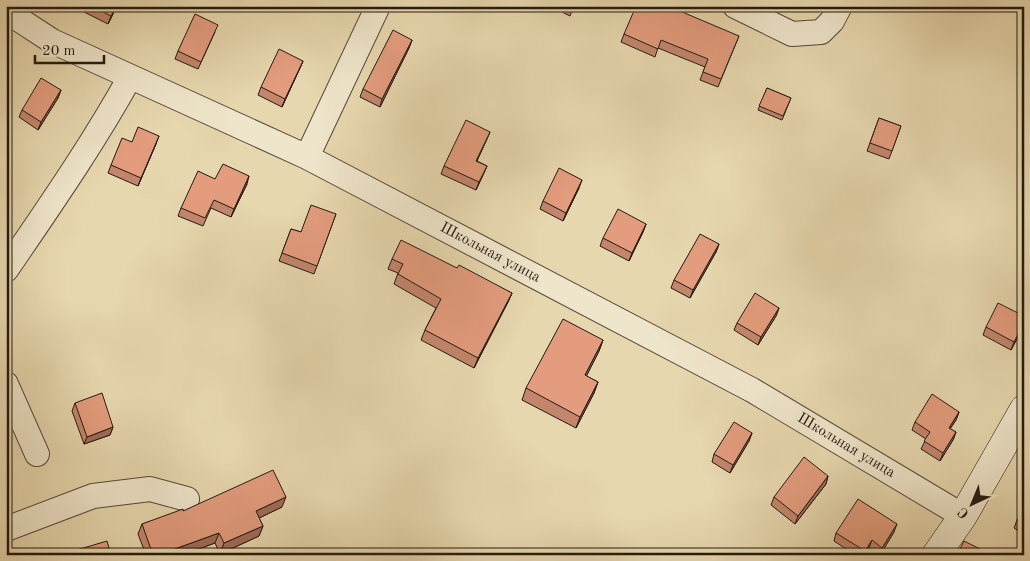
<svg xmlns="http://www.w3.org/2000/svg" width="1030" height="561" viewBox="0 0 1030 561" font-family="'Old Standard TT',serif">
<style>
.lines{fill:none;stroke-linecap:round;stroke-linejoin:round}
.street-casing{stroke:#55493a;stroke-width:26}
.secondary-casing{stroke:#241a13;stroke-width:29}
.street{stroke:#efe5ca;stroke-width:24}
.secondary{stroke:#efe5ca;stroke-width:28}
.wall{fill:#c3866c;stroke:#241a13}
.shaded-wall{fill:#9f6d58;stroke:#241a13}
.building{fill:#e39c7d;stroke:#241a13}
.labels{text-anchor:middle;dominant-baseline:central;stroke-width:4;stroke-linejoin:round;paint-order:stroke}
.street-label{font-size:15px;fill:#241a13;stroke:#efe5ca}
</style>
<rect width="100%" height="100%" fill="#e7d7ae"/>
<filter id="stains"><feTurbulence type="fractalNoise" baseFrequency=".004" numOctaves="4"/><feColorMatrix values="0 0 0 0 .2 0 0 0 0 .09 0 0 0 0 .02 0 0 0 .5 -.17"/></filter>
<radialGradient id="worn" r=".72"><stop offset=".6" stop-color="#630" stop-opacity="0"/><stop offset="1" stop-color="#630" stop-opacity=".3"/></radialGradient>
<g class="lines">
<defs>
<path id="street" d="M735,6L792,34L821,32L832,21L840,6
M6,11L52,41L307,157L752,390L963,516
M307,157L378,6
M6,270C49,207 93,144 130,77
M6,384L37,454
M6,529L93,496L150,489L187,499"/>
<path id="secondary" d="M936,555L963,516L1024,409"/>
</defs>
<use href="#street" class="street-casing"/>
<use href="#secondary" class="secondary-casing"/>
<use href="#street" class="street"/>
<use href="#secondary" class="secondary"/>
</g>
<path class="wall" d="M76,6H117L108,24L76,8Z
M550,6H574L570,16Z
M215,32L198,69L175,59L178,51Z
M624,34L739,36L718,87L700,80L705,67L658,48L655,57L621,42Z
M412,40L409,48L380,107L360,97L363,89Z
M303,61L300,68L282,107L258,95L261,87Z
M767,88L791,98L782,120L758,110Z
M61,90L58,98L38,130L19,117L22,110Z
M879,118L901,126L889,159L867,151Z
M490,132L477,161L487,166L476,190L441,174L444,166Z
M132,142L156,144L138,186L108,173L111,165Z
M215,179L247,184L231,217L211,208L203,226L178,216L181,208Z
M579,188L563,221L540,209L543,201Z
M336,214L314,274L279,261L291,229L301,232Z
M646,224L643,232L629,261L600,246L603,238Z
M719,244L716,252L690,298L671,288L674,280Z
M392,259L457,268L512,293L508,302L474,368L421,340L425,330L436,308L394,284L398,273L388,269Z
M779,308L776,316L758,345L734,330L737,323Z
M1024,316V326L1011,350L983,335L986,327Z
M603,340L599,351L586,376L598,382L594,393L576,428L522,400L526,388Z
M75,403L113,427L110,435L84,444L72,411Z
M959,412L956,420L950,429L956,432L953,440L940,461L921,449L926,439L912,430L915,422Z
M752,433L749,441L730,473L712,462L714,454Z
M828,476L826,484L795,524L771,505L774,497Z
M282,507L259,518L263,526L259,536L220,554L215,543L182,555H146L138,534L142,524L183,511Z
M1024,509V534L1014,528L1017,520Z
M894,532L880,555H878L869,548L865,555H855L834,541L836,533Z"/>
<path class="shaded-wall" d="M116,6H117L108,24L111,16Z
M412,40L409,48L380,107L382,99Z
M303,61L300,68L282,107L285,99Z
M61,90L58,98L38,130L41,122Z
M490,132L487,139L473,169L476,161Z
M159,136L156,144L138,186L141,178Z
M487,166L484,173L476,190L479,182Z
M249,176L247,184L231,217L234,209Z
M582,180L579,188L563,221L566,213Z
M646,224L643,232L629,261L632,253Z
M719,244L716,252L690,298L693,290Z
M512,293L508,302L474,368L478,358Z
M779,308L776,316L758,345L761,337Z
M1024,323V326L1011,350L1014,342Z
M603,340L599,351L581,387L585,375Z
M598,382L594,393L576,428L580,417Z
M959,412L956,420L946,435L949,428Z
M113,427L110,435L84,444L87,437Z
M956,432L953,440L940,461L943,453Z
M752,433L749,441L730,473L733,465Z
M828,476L826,484L795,524L798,516Z
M286,497L282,507L253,521L256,511Z
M897,524L894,532L880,555L882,548Z
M263,526L259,536L220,554L224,543Z
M219,533L215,543L182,555H158Z
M872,540L869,548L865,555H863L865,551Z"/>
<path class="building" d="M91,6H116L111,16Z
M636,6H668L739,36L721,79L703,72L708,59L661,40L658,49L624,34Z
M195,14L218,25L201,62L178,51Z
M393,30L412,40L382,99L363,89Z
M279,49L303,61L285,99L261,87Z
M41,78L61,90L41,122L22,110Z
M767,88L791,98L783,116L759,106Z
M879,118L901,126L892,151L870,143Z
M466,120L490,132L476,161L487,166L479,182L444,166Z
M138,127L159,136L141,178L111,165L122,138L132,142Z
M223,164L249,176L234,209L214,200L205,218L181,208L198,171L215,179Z
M559,168L582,180L566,213L543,201Z
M311,205L336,214L317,266L282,253L291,229L301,232Z
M618,209L646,224L632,253L603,238Z
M700,234L719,244L693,290L674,280Z
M401,240L457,268L459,265L512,293L478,358L425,330L441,299L398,274L403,264L392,259Z
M755,293L779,308L761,337L737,323Z
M998,303L1024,316V323L1014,342L986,327Z
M563,319L603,340L585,375L598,382L580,417L526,388Z
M102,393L113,427L87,437L75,403Z
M932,394L959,412L949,428L956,432L943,453L924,441L930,432L915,422Z
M734,422L752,433L733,465L714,454Z
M804,457L828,476L798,516L774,497Z
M273,470L286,497L256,511L263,526L224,543L219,533L158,555H153L142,524L183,509V511Z
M858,499L897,524L882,548L872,540L865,551L836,533Z
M1024,509V525L1017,520Z
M107,541L111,555H71L70,552Z
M964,541L980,549L977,555H957Z"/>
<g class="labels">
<g class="street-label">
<text transform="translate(490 253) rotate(28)">Школьная улица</text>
<text transform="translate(846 446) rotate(31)">Школьная улица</text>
</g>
</g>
<rect width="1030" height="561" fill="none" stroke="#e7d7ae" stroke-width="25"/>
<rect x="8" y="8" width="1015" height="546" fill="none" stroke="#241a13" stroke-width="2.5"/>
<rect x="12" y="12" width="1005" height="536" fill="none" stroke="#241a13"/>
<g transform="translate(972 504) rotate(224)" stroke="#efe5ca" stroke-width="4" paint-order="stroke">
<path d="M0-4L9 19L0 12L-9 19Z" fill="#241a13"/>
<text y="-8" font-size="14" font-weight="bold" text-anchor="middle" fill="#241a13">С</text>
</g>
<path d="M35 55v8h69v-8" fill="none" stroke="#241a13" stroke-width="2.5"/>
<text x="42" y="55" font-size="15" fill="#241a13" stroke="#efe5ca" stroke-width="4" paint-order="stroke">20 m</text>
<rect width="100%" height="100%" filter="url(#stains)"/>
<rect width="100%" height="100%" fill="url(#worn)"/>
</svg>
